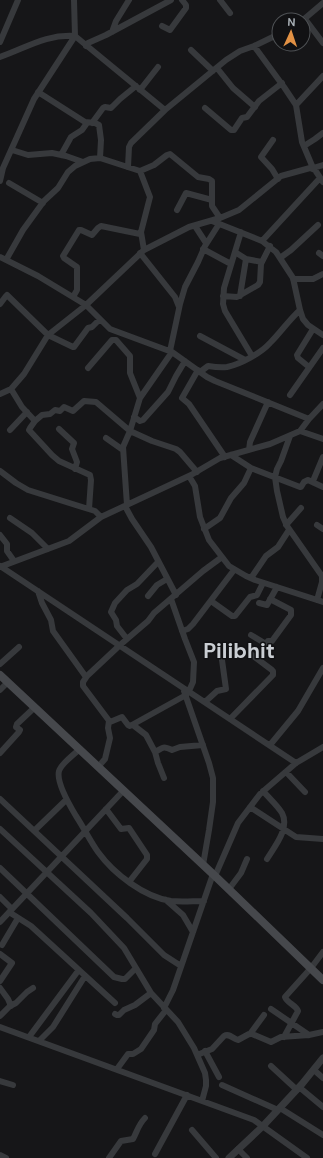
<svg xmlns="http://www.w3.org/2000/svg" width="323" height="1158" viewBox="0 0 323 1158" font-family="'DM Sans',sans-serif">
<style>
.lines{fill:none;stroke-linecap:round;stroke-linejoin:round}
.minor{stroke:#37393c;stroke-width:6}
.tertiary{stroke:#37393c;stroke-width:7}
.secondary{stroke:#46484c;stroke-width:8}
.labels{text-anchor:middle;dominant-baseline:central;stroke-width:3;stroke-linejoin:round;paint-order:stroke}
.town-label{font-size:21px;font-weight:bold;fill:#caced3;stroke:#111113}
</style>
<rect width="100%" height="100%" fill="#161618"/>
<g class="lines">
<path class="minor" d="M220,0L230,13
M305,19L323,43
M303,20L323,3
M162,26L170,30L186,8V5L182,0
M112,32L116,21L129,0
M0,42L18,0
M86,46L88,43L106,35L171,0
M254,46L284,87L296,105L302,142L313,168L323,165
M191,50L213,71
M0,57C26,48 46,34 75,36L165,110
M217,68L233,88L255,107
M140,90L158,67
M38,92L85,122L95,123L99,125L101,140L100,158
M296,105L323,76
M205,108L231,130H234L242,118L247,117L259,101L282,83
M92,123L103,108L105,107L111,108L120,99L136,86
M273,140L261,157L272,169L278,179
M304,146L315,139L323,133
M12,150L28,155L52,153L66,156L83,162
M61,155L71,137L82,130L87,123
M128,167L129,147L131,143L165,110L226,60L240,51L254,46L279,34
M140,171L150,197L141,232L144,250
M0,181L3,168L34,99L75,36L74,0
M9,183L43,203
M177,210L186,193L212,200
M212,221L262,241L276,252L293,278L300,310L303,319L308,325L323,335
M195,226L206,243
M241,232L224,288L223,304L225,311L252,356
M262,241L320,178
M203,249L231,264
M235,252L246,259L262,262
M140,253L175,297L179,307
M319,253L323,256
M0,257L38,276L86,305L144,250L189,227L220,218L239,210L281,176L310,168L315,170L323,182
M280,258L291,250L318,225
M6,260L23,230L44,201L58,188L68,172L75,166L90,159L100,158L140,171L154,165L167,155L170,154L198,177L209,179L212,181V206L220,218
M293,279H313L323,274
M223,296L237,297L258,285L260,282L261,264L270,246
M240,296L246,259
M73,297L77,290V267L64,258L63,256L79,230H81L92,235L98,228L101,226L140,234
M0,304L6,296L7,295L48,335L73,347H74L88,328L92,327L100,319
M200,336L245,360
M170,351L180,304L185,287L198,262L205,246L219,224
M309,367L298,358L297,355L313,329
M88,368L112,340H116L130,356V373L140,398
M198,370L182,398L189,404L225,457
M200,372L208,366C214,367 221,368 227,367C241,364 261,353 270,343C281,332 289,320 300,310
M11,389L22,407L35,421L30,428L29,430L52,455L59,461L90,475L91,480L89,509
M0,394L11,389L24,374L48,335L86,305L110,329L172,352L207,377L215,381L309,419
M290,395L323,348
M134,417L140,421L143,420L168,392L176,376L185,361
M35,421L42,415L50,414L55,410L60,411L64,407L73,411L84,401L96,402L130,431L152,441L176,449L180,452L197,472
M59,429L74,443L72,449L77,462L75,469
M10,430L27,412
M300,431L323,439
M290,436L281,461L277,469L275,477L277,491L283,517L287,526L322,576V582L317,600
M106,438L123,450
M249,450L250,442L268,402
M231,455L251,468L300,487H301L304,482L308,480L323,487
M0,471L16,483L28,490L95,511L101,517
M189,476L195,486L200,517L209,540L229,566L246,576L255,580L323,602
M313,481L323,457
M127,505L123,447L130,431L140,398L172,352
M125,506L132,519L151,547L176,595
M10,518L32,533L48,549
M286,525L301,508
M317,525L323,529
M204,529L220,518L231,498L244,483L251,468
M0,535L7,544V551L14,561
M0,566L296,763
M0,567L69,541L101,517L191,475L220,458L270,444L300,431L309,419L323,404
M251,578L266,556L278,547L289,530
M38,591L42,603L51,620L53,631L86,677
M148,596L157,585L167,579
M171,599L185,639L194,662L193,682L189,691
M211,601L232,616H235L250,597L257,595L263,583
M259,603L267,605L277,587
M182,631L188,629L193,624L234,570
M251,635L266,644L268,641H272L291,615V610L270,599
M127,639L117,626L116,620L111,612L115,603L127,590L137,584L158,562
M0,664L19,647
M0,690L8,682
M184,691L209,763L213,778V802L209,830L203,865
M186,695L130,726L128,725L122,717L110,722L83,686V682L87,676L120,645L148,621L154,613L203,571L222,557
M205,702L217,691L226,689L222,660
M230,719L273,675V671L272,670L252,655
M133,725L146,735L155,752L158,763L164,778
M270,745L298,711L323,668
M80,749C74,754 61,764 59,771C56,782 70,806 76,816C84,828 90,841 98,852C114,874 144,897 171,901C182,902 193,901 204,901
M155,752C164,747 163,746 172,750L180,747L203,745
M0,753L19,732L20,730L16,727L17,724L35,707
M98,767L105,759L110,738L108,728L109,721
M286,772L305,792
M263,791C269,798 277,805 282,813C290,828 275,846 267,859
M0,799L127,918L164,955L181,966
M250,807L296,837L323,839
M106,809L121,829L129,828L147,855V859L129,882
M0,829L91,913L124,948L151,993L178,1022L194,1048L205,1073L206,1080V1086L202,1101
M34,831L66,800
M0,868L114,977L122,979H125L136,968
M215,876L238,823L260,794L296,763L323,747
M229,889L241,873L247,859
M0,897L12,909
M166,900L183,915L193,932
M9,912L31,926L115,1003
M0,922L124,790
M2,945L18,918
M0,954L12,963L0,981
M0,988L8,999L11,1006
M164,1008L173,990L213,874
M271,1009L309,1035
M115,1014L117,1015H119L124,1010L135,1005L151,993
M0,1016L10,1006L16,1003L27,992L33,988
M0,1027L254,1120L307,1158
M250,1034L264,1015
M29,1037L78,971
M284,1037L298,1011C296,1005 287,1003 285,997L311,968L323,952
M39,1041L53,1027L85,976
M205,1051L219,1077
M197,1055L212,1049L224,1036C229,1033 232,1038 238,1040L249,1034H252L271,1042L281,1037L309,1035L323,1032
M271,1066L297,1090
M117,1069L128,1054H133L141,1049L154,1030L155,1024L166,1010
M314,1070L323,1078
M0,1081L13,1085
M222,1085L278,1110
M299,1087L323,1107
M280,1108L323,1135
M192,1130L216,1158
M238,1149L247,1158
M155,1154L187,1095
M0,1155L6,1158
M109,1158L121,1141L133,1139C137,1132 138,1125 145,1118"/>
<path class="tertiary" d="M229,1158L263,1126L302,1084L323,1058"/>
<path class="secondary" d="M0,675L215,876L323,980"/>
</g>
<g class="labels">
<g class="town-label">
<text x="239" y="651">Pilibhit</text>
</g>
</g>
<g transform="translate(291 32) rotate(3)"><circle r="19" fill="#111113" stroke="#4e5154"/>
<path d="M0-3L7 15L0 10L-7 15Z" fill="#e29144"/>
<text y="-6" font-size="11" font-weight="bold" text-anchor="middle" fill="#a9b0b6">N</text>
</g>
</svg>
